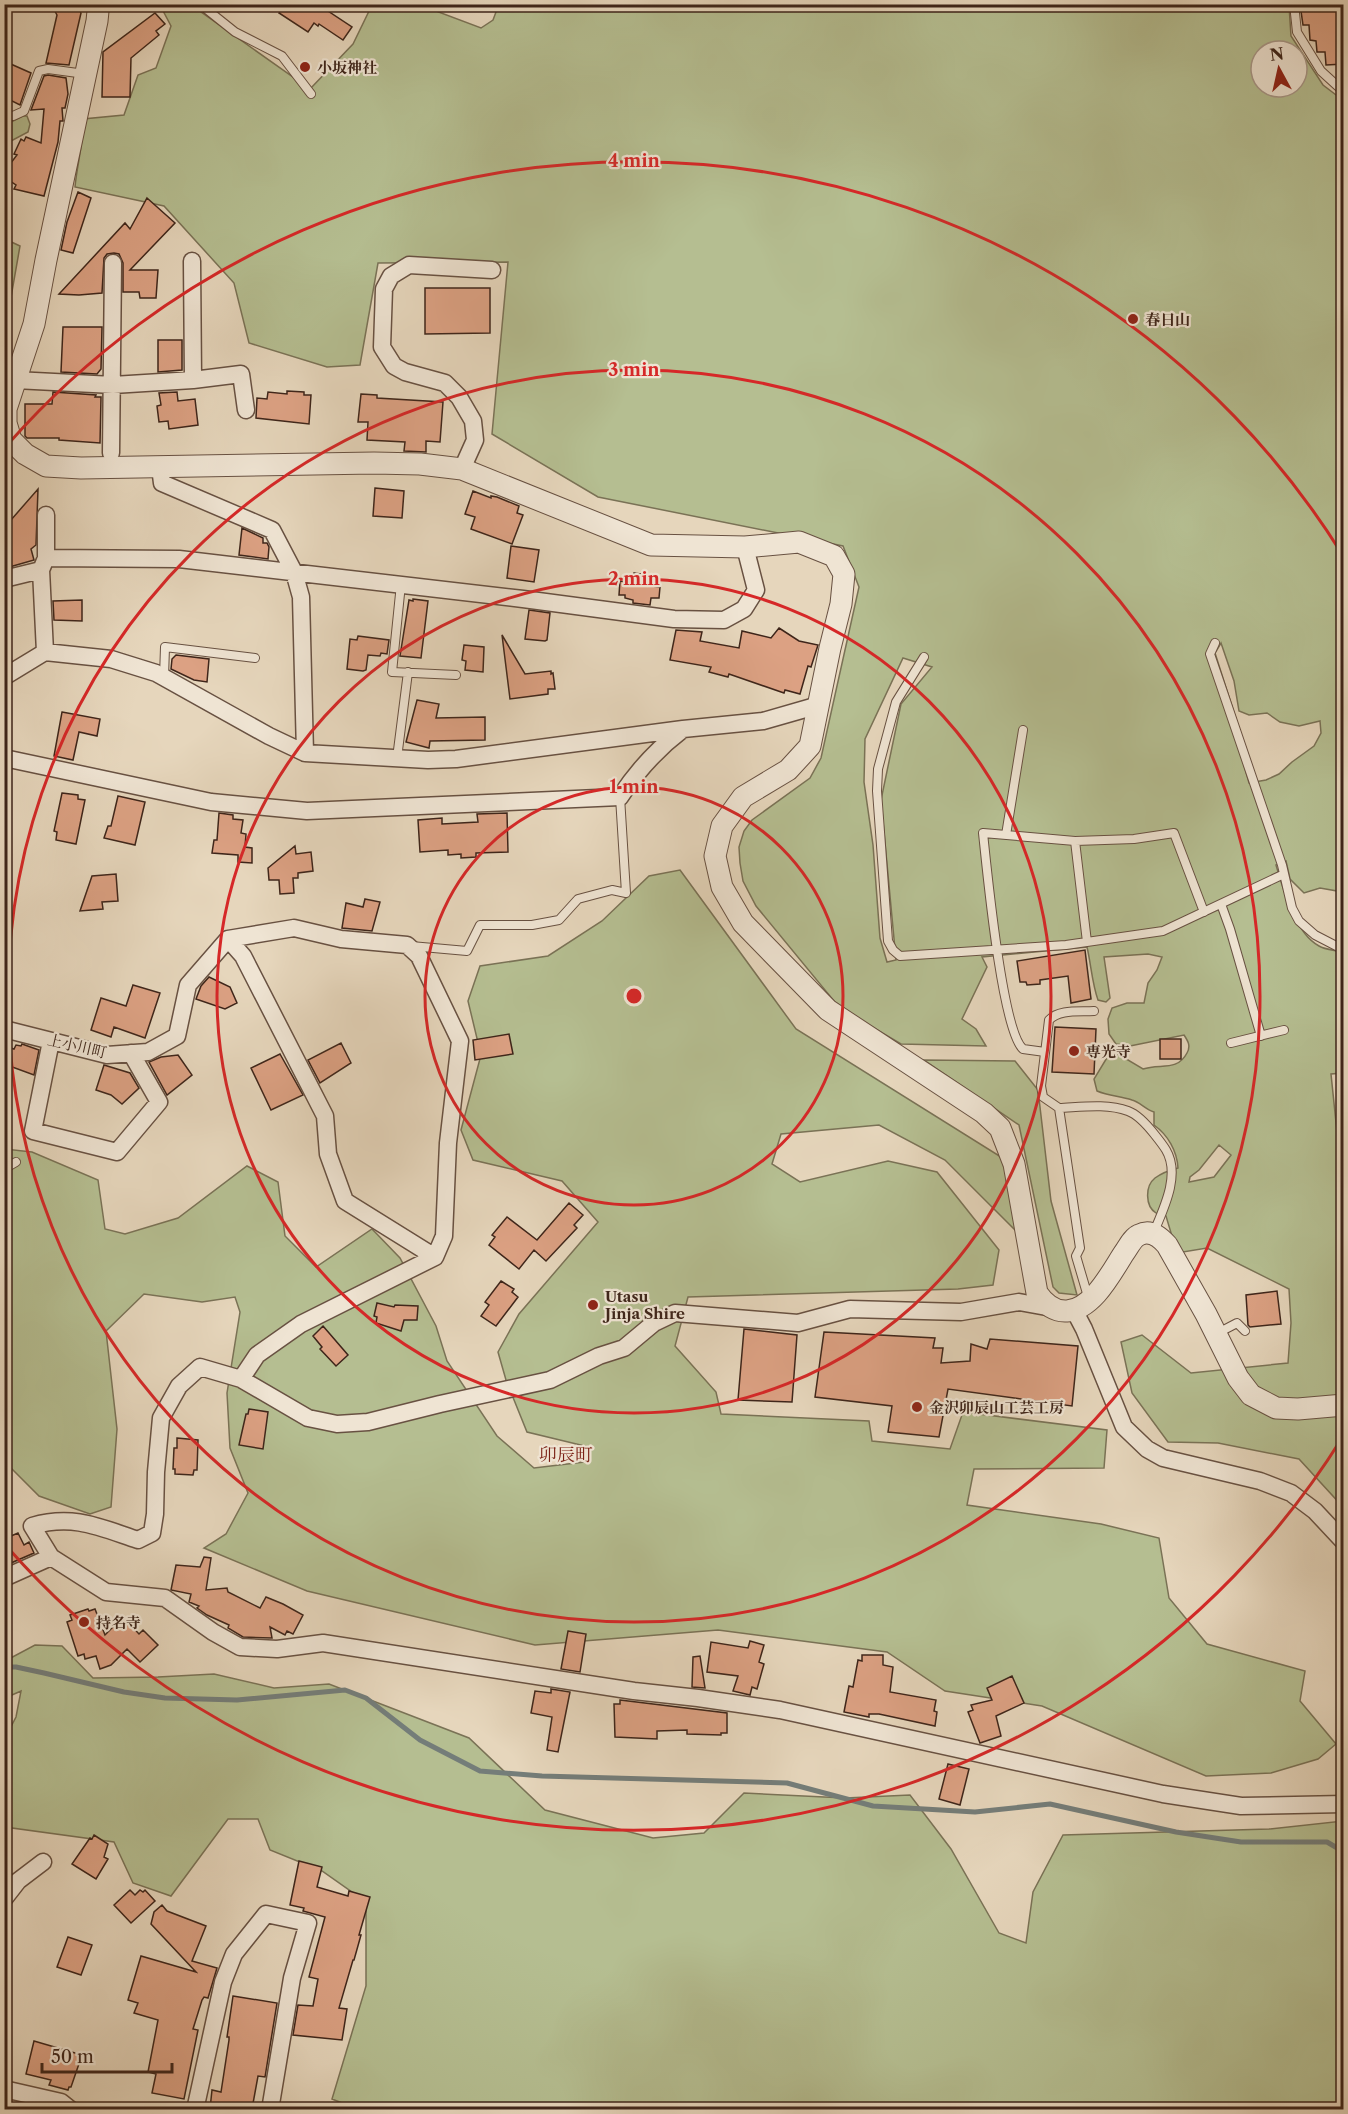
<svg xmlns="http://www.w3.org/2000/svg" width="1348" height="2114" viewBox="0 0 1348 2114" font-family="'Libre Caslon Text','Noto Serif JP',serif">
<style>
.green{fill:#b5be91;stroke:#7a7256;stroke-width:1.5;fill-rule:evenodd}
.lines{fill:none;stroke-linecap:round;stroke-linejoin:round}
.stream{stroke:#747d79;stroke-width:5}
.building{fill:#dca183;stroke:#3e251a;stroke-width:1.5}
.service-casing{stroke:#685142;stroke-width:10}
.minor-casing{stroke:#685142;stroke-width:19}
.tertiary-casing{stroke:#685142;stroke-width:23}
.service{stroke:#efe4d3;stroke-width:8}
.minor{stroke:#efe4d3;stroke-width:16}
.tertiary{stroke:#efe4d3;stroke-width:21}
.ring{fill:none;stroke:#d62828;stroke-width:3}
.poi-dot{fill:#8f2418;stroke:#efe4d3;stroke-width:2}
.labels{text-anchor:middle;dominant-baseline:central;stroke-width:4.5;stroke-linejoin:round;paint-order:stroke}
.poi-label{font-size:15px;font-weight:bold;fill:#3e251a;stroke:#efe4d3;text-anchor:start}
.street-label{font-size:15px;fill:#3e251a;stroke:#efe4d3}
.quarter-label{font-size:18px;fill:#7a1f14;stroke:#efe4d3}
.centre{fill:#d62828;stroke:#efe4d3;stroke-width:3}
.ring-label{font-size:18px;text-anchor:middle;font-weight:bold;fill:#d62828;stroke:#efe4d3;stroke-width:4.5;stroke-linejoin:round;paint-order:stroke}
</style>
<rect width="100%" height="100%" fill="#e6d6bc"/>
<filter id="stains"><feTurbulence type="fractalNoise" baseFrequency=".00333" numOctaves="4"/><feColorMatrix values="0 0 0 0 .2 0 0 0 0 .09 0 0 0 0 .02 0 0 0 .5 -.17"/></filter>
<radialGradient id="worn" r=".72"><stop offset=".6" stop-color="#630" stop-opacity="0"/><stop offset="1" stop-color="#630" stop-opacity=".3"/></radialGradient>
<path class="green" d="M499,4L1289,5L1291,36L1323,85L1344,101L1343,892L1320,888L1304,893L1290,879L1286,861L1276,865C1283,889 1295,933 1319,946C1324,949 1332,950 1337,951L1343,946V1073L1331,1074L1338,1142L1344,1144L1343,1507L1299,1459L1218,1443L1168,1442L1132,1393L1121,1342L1142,1335L1191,1373L1288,1363L1291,1323L1289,1289L1207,1248L1177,1253L1166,1216C1162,1215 1159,1215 1156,1213C1145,1206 1145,1186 1155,1178C1162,1173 1170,1170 1178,1168C1177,1151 1168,1135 1154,1125V1112C1145,1109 1140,1102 1132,1100C1120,1096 1109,1096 1097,1091L1094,1079L1108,1056L1118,1054L1143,1069C1160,1063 1177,1072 1187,1053C1191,1046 1188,1041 1184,1035L1130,1046L1116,1044L1109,1034L1108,1019L1112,1008L1127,1003H1144L1148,983L1157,970L1162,957L1148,954L1104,957L1110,998L1106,1002L1098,1000C1092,983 1091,964 1087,947L982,957L987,967L962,1019L976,1029L986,1046L901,1044L862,1021L834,1001L756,906L743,881L740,863L739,847L744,831L752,820L810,778L821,758L859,587L843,546L598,497L492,434L508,262L378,263L360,365L327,367L249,343L234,283L164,206L75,187C77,164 84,142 83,119L124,115L138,75L156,68L171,26L160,5H191L310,89L353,44L372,5H420L481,28L493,20ZM1261,51H1297V87H1261ZM1221,643L1234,681L1239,711L1249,715L1267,713L1280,722L1299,726L1320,721L1321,733L1314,746L1292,762L1279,774L1266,780L1249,783L1239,747L1244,744L1215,653ZM903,658L932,667L901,704L881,800L896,960L887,962L880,938L873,845L864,782L865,739ZM1219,1145L1231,1155L1214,1177L1189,1182L1190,1177L1199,1170Z
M23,116H27L30,124L28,132L9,142L5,162V125Z
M5,239L20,246L7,320L5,321Z
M680,870L796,1029L1009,1162L1016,1231L945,1160L879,1125L781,1134L772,1164L800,1182L888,1161L937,1172L999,1250L993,1285L958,1289L688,1297L675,1346L716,1392L721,1414L869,1421L872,1441L950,1449L963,1412L1107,1430L1104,1468L974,1469L967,1505L1101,1524L1159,1538L1169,1598L1207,1644L1305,1671L1300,1701L1336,1744L1318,1759L1271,1773L1206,1776L1042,1706L945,1691L887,1652L718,1630L535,1645L307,1591L204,1548L226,1534L248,1493L230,1448L227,1393L240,1312L235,1297L202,1302L144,1294L106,1331L117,1429L111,1507L90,1514L39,1496L5,1462L9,1396H5V1149L32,1152L98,1180L105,1229L125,1234L178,1218L247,1166L278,1182L285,1236L316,1267L372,1229L400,1258L436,1326L447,1361L497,1436L534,1468L584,1462L589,1447L527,1432L506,1380L498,1352L519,1314L598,1222L562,1181L473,1160L461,1130L481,1055L468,1001L480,966L548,956L602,921L649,876Z
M924,1060L1015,1061L1038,1090L1051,1201L1077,1295L1059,1293L1053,1287L1019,1125Z
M35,1645L62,1646L93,1678L158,1677L214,1674L274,1688L329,1684L469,1738L545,1810L653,1838L704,1833L744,1793L845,1798L910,1795L951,1849L999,1933L1026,1943L1033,1892L1063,1835L1269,1829L1343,1821V2109H357L332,2099L366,1986V1902L322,1871L270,1850L258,1819H228L171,1896L133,1883L114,1842L5,1827L4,1740L16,1717L21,1691L5,1698V1661Z"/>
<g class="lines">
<path class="stream" d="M4,1667H16L44,1673L124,1692L165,1698L237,1700L345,1690L366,1698L420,1740L480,1771L542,1776L787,1783L873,1806L975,1812L1050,1804L1176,1832L1241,1842H1327L1344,1852"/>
</g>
<path class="building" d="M51,4H76L81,13L69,65L46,63L57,15Z
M285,4H332L328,11L352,27L343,40L319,24L318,26L314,23L308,32L279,13Z
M1300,4H1344V64L1326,65L1325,52H1317L1316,41L1310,40L1309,25H1303Z
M155,13L165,24L156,31L159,35L131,58L130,97H102L103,52Z
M4,61L31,73L20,105L4,97Z
M48,75L66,78L68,94L65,108H62L63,121H60L58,142L44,196L14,189L16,185L4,177V172L17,155L14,154L21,139L24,141L26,137L41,143L44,109L31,110L44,76Z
M78,192L91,198L73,253L61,250L67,222Z
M147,198L175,223L130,270H158L156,298H140L139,292H123V263L119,254L114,253L107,254L104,258L102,293L79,295L59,294L125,223L130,229Z
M425,288H490V333L425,334Z
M63,327H102L101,369L97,374L61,372Z
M158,340H182V370L158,372Z
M287,391L304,392V395H311L309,424L256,418L257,398L267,399L268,392L287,394Z
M53,392L96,395L95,397H101L100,443L59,440V438H27L25,436V404H52Z
M177,392L178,401L195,399L198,425L169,429L168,421L159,422L157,406L161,405L159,393Z
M361,394L377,395V398L443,402L440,442L426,441V452L404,451L405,442L367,440L368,422H358Z
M375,488L404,491L402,518L373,516Z
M38,489L36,545L31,549L34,560L6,568L4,528Z
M473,491L491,498V496L497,497L519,506L517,513L523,515L512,544L471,529L475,517L465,514Z
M242,528L263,538V543H267L269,547L268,559L239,555Z
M511,546L539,550L534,582L507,578Z
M634,573L653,576L652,586L660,587L659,598H651L650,605L633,603V600L625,598V595H619L620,581L633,583Z
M413,599L428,601L421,658L400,656L409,600L413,601Z
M82,600V621L54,620L53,601Z
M529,610L550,613L547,640L545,641L525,639Z
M779,628L799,641L818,645L811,667L808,666L800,694L785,690L784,693L729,674L728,677L709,672L711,667L670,660L676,630L702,632L700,641L739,648L742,631L771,638Z
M502,635L525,674L551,671V674L553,673L555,689H548V694L510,699Z
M358,636L389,640L387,654L381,653L380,656L368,655L366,670L363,671L347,669L350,639L357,640Z
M464,645L484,647L483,672L465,670L466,661L462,660Z
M176,655L209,659L207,682L194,680L171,669L172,659Z
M417,700L439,704L436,718L485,717V740L430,741L429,748L406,742Z
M62,712L100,719L97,736L79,732L73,760L54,756Z
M62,793L78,795V799L85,800L76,844L56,840L57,832L54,831Z
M118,796L145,802L135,845L104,838L108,826H111Z
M219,813L233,815V819L243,820L241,833L246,834L245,847L252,848V863L238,862V855L212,853L214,840H217Z
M507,813L508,852L476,853V857L461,858V854L448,855V850L420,852L418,820L442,818V824L478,822L477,814Z
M295,846L296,854L311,852L313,871L298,873V878H293L294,893L280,894L279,880H269L268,868Z
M116,874L118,901L102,902L103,909L80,911L92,876Z
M365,899L380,902L372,931L342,928L346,903L363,907Z
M1085,950L1091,999L1071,1003L1068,976L1040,980V984L1027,985L1026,982H1020L1017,961Z
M209,977L230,987L237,1003L225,1009L196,999L201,986Z
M133,985L160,993L145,1038L114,1027L111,1037L91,1030L101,998L126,1006Z
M1055,1027L1096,1029L1094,1074L1052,1072Z
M509,1034L513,1054L475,1060L473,1040Z
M1160,1039H1181V1059H1160Z
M341,1043L351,1063L320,1083L308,1060Z
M22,1044L39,1050L34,1075L4,1064V1046L14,1049L16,1045L21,1046Z
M280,1054L303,1095L271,1110L251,1068Z
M178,1055L192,1075L167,1095L149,1062L161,1057Z
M104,1065L130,1073L139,1088L122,1104L111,1095L96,1090Z
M569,1203L583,1215L574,1225L577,1228L546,1261L534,1250L519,1269L489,1245L495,1237L492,1235L507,1217L537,1240Z
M501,1281L514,1289L512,1292L518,1297L496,1326L481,1316L489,1305L485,1302Z
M1277,1291L1281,1324L1250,1327L1248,1325L1246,1295Z
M377,1303L394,1307L395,1305L418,1306L417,1320H404L401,1331L376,1323L377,1317L374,1316Z
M323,1326L348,1355L336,1366L320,1349L322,1347L313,1336Z
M744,1329L797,1335L792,1402L738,1400Z
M824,1332L935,1338L933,1348H943L941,1363L970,1361L971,1344L987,1349L990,1339L1078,1346L1072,1406L948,1389L939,1437L888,1432L892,1406L815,1397Z
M249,1409L268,1412L263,1449L239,1445L246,1414H248Z
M177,1438L198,1440L197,1470H194L193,1475L175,1474V1469H173L174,1448H177Z
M18,1533L24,1545L29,1542L34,1553L4,1566V1539Z
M204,1557L211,1558L206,1590L227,1588L228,1592L260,1608L266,1597L283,1604L303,1615L293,1634L287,1631L285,1635L270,1627L272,1638L243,1637L228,1628L229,1625L207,1615L197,1608L199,1606L189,1602L191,1594L171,1590L176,1565L200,1567Z
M88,1609L89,1611L95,1609L105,1635L123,1617L139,1634L143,1630L158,1645L140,1662L127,1649L111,1665L100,1669L96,1656L85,1659L84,1654L78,1656L67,1622L72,1620L70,1615Z
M568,1631L586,1634L580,1672L561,1669Z
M750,1641L764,1645L759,1662L764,1664L757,1689L752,1687L750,1695L733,1691L738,1676L707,1672L711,1642L748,1648Z
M862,1655H883V1665L893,1667L890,1692L936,1700L934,1711L937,1712L935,1726L879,1714H869V1717L844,1712L849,1686L853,1687L858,1660L862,1661Z
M700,1656L705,1688L692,1687L693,1657Z
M1012,1676L1024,1703L996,1716L1001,1736L980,1743L968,1712L973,1710L971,1705L992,1700L987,1688Z
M551,1689L570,1692L558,1752L547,1750L552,1717L531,1713L535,1691L551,1693Z
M620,1700L727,1713V1733H721V1735L687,1734V1730L657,1731V1739L615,1737L614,1704H620Z
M948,1764L969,1769L960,1805L939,1799Z
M94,1835L108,1844L104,1857L108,1859L96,1879L72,1864L90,1838L92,1839Z
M299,1861L322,1867L317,1887L348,1896L349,1891L370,1897L359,1935H361L354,1960H353L339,2008L347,2009L342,2040L293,2035L298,2005L313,2006L318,1979L309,1977L325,1917L303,1911L304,1908L290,1905Z
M130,1890L135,1895L140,1890L143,1892L145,1890L155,1901L131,1923L114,1905Z
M162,1905L167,1911L206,1926L192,1961L217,1968L208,1998L204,1997L202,2000L193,2029L198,2030L184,2099L152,2093L156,2074L148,2072L158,2020L134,2013L138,2003L128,2000L141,1956L196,1972L151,1924L154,1912Z
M68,1937L92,1945L81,1975L57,1967Z
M233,1996L277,2003L265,2077L258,2076L252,2109H210L212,2090L221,2092L229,2040V2037H227Z
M34,2041L82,2055L71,2087H69L68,2090L49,2085L51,2080L26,2074Z"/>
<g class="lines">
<defs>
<path id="service" d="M200,4L235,32L282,56L311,94
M1294,4L1297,32L1321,71L1344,92
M4,114L13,116L24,111L39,71L48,69L85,74
M401,584L392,672L456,675
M1215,643L1210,654L1282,865L1292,908L1299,921L1315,935L1344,950
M924,657L896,702L878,769L877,791L888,941L893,950L900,956L1066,945L1163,931L1284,874
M164,677L165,647L255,658
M397,758L408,672
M1006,835L1023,730
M1075,841L1134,839L1174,833L1204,912
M1221,904L1230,929L1261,1036
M411,946L467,951L480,925H532L559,920L578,899L612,890L626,893L620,797
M1231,1043L1284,1030
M1045,1052L1023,1049C1002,1030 987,870 983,833L1075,841L1087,942
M1059,1108C1081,1107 1107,1103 1128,1111C1139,1115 1148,1126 1155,1135C1159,1140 1163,1145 1166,1150C1181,1175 1163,1210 1153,1234
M4,1169L16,1162
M1089,1300L1076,1256L1080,1248L1059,1108L1043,1097L1041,1086L1049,1020C1059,1009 1079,1012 1094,1011
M1216,1334L1237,1323L1245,1331"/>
<path id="minor" d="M192,261L193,380
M15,380L113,385L193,380L241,374L246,410
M111,453L113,263
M160,467L162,483L272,530L294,572L301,597L305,753
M462,469L475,440L473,421L459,397L445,383L405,372L394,366L382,347L384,289L391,276L409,265L492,270
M46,515V558L41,570L45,652L111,659L156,673L269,736L305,753L428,760L456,759L683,729L763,721L819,705
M46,558L179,559L523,599L674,619L724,620L744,609L756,590L745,547
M4,579L41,570
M4,677L45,652
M4,760L9,759L211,802L307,811L620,797C637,771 657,749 682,730
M228,939L294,928L341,939L407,945L419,956L460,1041L448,1143L444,1236L435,1257L301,1324L257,1355L241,1379
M228,939L243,956L325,1116L328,1154L345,1201L435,1257
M4,1029L107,1055L148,1052L177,1036L188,985L228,939
M51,1041L33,1131L117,1152L159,1102L131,1053
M1052,1308L1019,1302L961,1312L850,1309L798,1323L675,1313L654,1323L624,1348L599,1356L550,1380L440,1404L368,1422L337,1424L308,1418L241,1379L200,1367L179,1386L161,1418L156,1472L155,1514L152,1533L138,1540C99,1527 73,1514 32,1526L51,1557L106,1592L165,1598L213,1632L240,1647L277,1649L323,1643L634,1691L698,1698L780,1710L1163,1794L1241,1806L1344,1804
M1074,1310L1084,1329L1124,1427L1147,1449L1163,1458L1260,1481L1291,1493L1315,1511L1344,1542
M4,1578L51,1557
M4,1899L18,1881L43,1862
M4,2089L61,2102L71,2110
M195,2110L223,1982L234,1954L266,1914L308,1923L292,1978L270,2110"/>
<path id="tertiary" d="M96,4L98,11L97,21L46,260L34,324L6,409V423L11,440L25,454L46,466L81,468L374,463L420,464L462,469L651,545L745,547L799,542L834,556L844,574L841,604L830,648L810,746L788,770L743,797L722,826L715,856L722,887L743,923L828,1010L984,1113L1000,1128L1014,1164L1037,1293C1044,1303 1053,1312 1067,1311C1093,1309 1111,1273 1124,1253C1128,1248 1132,1238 1139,1235C1150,1229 1160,1237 1167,1245L1206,1314L1238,1378L1251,1395L1276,1408L1298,1409L1344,1405"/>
</defs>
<use href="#service" class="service-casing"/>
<use href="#minor" class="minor-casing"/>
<use href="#tertiary" class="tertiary-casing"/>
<use href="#service" class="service"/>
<use href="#minor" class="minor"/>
<use href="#tertiary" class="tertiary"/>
</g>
<g class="ring">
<circle cx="634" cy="996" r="209"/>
<circle cx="634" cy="996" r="417"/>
<circle cx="634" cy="996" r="626"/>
<path d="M1342 1438A835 835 0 0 1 9 1549M9 443A835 835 0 0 1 1342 554"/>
</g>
<g class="poi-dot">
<circle cx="305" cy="67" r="6"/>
<circle cx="1133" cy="319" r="6"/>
<circle cx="1074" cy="1051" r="6"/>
<circle cx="593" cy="1305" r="6"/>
<circle cx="917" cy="1407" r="6"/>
<circle cx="84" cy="1622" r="6"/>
</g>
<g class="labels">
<g class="poi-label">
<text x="317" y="67">小坂神社</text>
<text x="1145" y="319">春日山</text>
<text x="1086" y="1051">専光寺</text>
<text x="605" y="1296">Utasu<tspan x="605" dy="17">Jinja Shire</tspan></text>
<text x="929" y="1407">金沢卯辰山工芸工房</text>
<text x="96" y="1622">持名寺</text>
</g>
<g class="street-label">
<text transform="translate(77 1046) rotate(13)">上小川町</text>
</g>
<g class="quarter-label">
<text x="566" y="1455">卯辰町</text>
</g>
</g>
<circle cx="634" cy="996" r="9" class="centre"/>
<g class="ring-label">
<text x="634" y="167">4 min</text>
<text x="634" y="376">3 min</text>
<text x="634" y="585">2 min</text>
<text x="634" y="793">1 min</text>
</g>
<rect width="1348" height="2114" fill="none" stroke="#e6d6bc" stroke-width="24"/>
<rect x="6" y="6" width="1336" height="2102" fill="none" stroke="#3e251a" stroke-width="3"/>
<rect x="12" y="12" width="1324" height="2090" fill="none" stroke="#3e251a" stroke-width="1.5"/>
<g transform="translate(1279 69) rotate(352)"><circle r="28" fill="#efe4d3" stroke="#a89889" stroke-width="1.5"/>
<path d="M0-4.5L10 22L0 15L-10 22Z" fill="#8f2418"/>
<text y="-9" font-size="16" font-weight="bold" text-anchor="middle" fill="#3e251a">N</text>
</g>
<path d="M42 2063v9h130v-9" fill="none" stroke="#3e251a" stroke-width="3"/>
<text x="51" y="2063" font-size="18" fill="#3e251a" stroke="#efe4d3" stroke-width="4.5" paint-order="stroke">50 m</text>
<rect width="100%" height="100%" filter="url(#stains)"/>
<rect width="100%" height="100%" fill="url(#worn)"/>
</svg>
